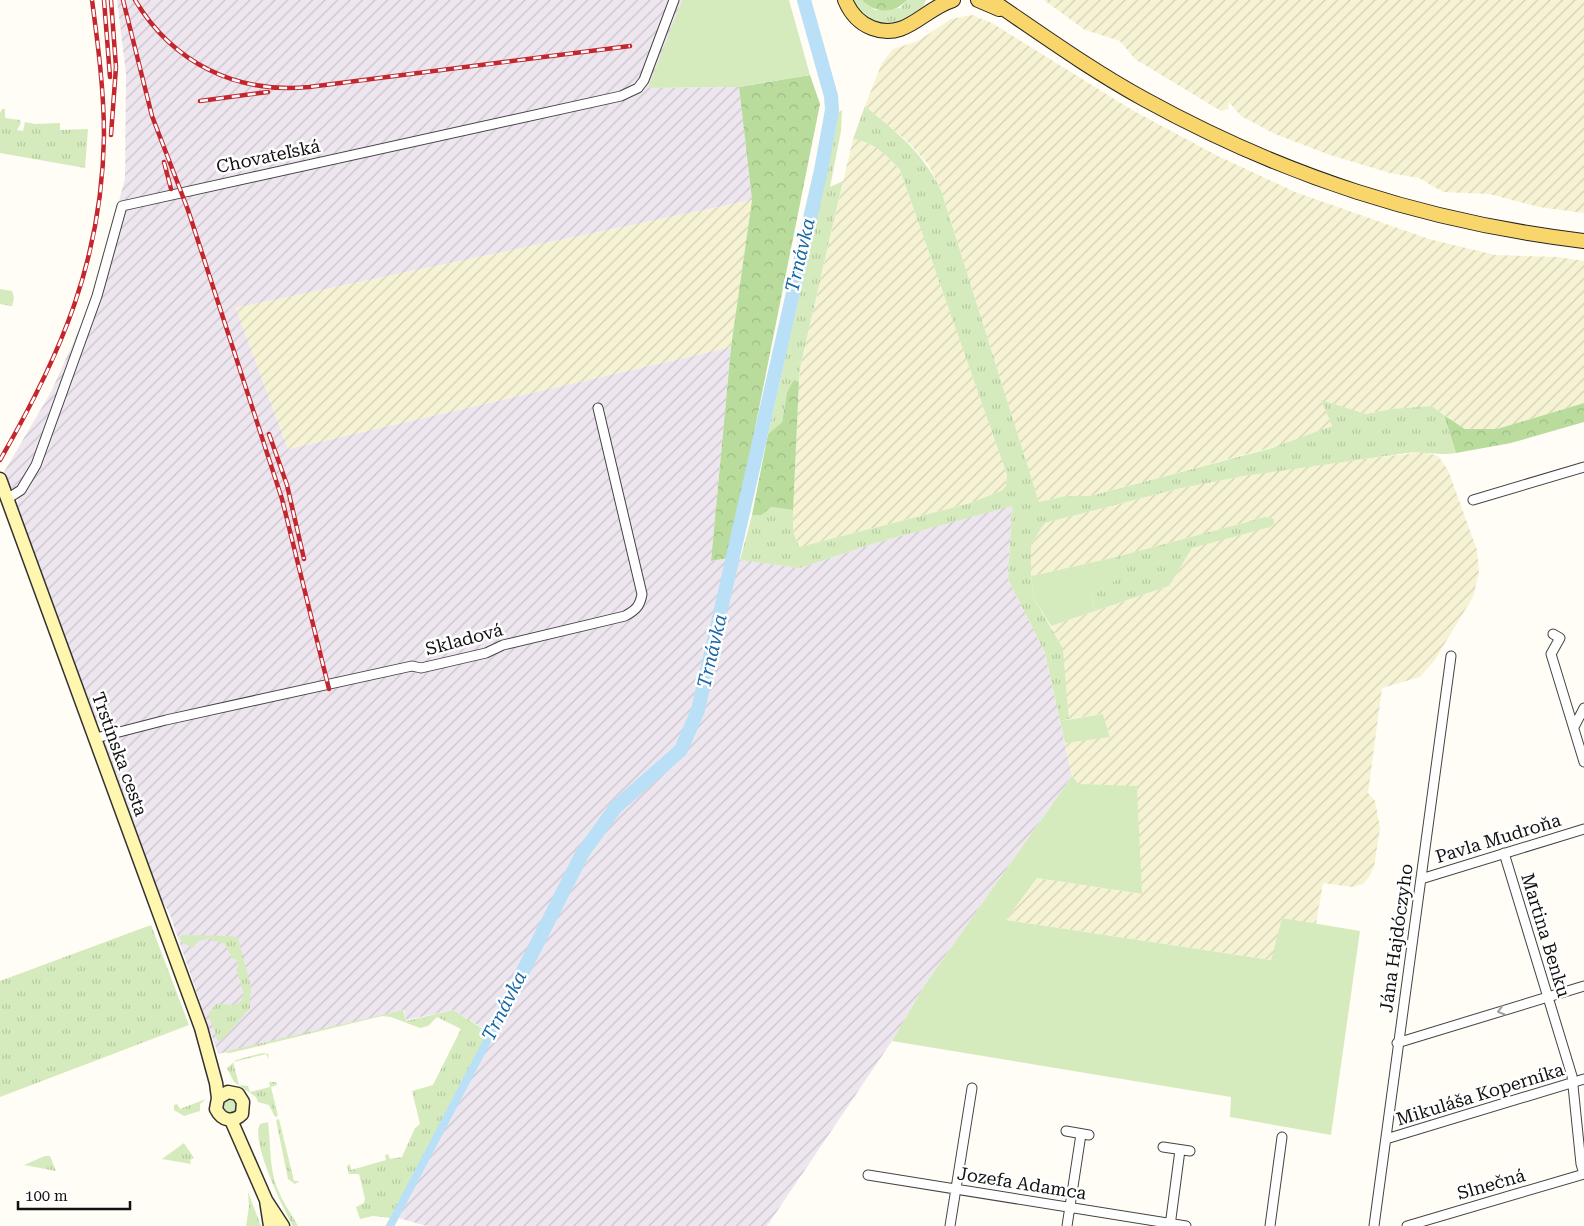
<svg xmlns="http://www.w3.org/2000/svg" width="1584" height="1226" viewBox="0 0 1584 1226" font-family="'Roboto Serif',serif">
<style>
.industrial{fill:url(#industrial-furrows)}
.farmland{fill:url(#farmland-furrows)}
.grass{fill:url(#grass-tufts)}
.forest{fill:url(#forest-crowns)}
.garden{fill:#d5ebbd}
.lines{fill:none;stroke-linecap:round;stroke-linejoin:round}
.canal{stroke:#b9e0f7;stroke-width:8}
.river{stroke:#b9e0f7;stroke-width:14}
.street-casing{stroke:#444;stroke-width:11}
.secondary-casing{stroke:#333;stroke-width:15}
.primary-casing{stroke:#222;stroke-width:16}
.street{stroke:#fff;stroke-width:9}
.secondary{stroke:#fff6b0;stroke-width:12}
.primary{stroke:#f9d66b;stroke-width:14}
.rail-casing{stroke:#c4262e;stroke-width:4.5}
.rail{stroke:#fff;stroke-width:2.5;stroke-dasharray:8;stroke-linecap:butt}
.oneway{stroke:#a0a0a0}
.labels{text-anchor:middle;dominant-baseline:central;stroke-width:5;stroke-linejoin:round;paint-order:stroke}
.street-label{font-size:18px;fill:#111;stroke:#fff}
.water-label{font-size:19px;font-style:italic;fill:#1768a6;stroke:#fff}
</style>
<defs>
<pattern id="industrial-furrows" width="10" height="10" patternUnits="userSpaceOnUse" patternTransform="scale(1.25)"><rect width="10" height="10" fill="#eee6ef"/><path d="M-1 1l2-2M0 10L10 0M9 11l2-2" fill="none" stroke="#cbc4cc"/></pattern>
<pattern id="farmland-furrows" width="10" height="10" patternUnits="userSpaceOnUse" patternTransform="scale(1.25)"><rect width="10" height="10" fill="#f6f3d4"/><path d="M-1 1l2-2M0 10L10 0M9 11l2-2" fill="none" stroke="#d2cfb5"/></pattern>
<pattern id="grass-tufts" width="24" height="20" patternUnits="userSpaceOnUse" patternTransform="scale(1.25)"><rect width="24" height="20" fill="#d5ebbd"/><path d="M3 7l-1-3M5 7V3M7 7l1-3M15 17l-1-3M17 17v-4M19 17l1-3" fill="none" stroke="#b6c8a1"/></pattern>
<pattern id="forest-crowns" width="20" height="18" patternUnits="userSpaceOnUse" patternTransform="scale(1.25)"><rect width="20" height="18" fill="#b9dc9c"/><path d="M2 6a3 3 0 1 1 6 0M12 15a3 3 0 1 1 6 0" fill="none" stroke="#9ebc85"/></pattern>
</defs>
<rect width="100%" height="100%" fill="#fffdf5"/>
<path class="industrial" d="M117,0H682L649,88L739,87L752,200L236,308L288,449L731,347L711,561L729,558L800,568L879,542L1012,505L1008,579L1045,653L1072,776L926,983L892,1041L767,1226H427L398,1218L493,1034L453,1010L406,1020L404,1010L218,1054L169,912L154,889L104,751L105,746L112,739L108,728L95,721L16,505L20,495L8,485L4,472L51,392L91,303L125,179L126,74Z"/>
<path class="farmland" d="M1044,0H1584V213L1539,207L1489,194L1443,192L1419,178L1390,173L1330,155L1275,134L1241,116L1229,102L1228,109L1221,111L1135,59L1120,41L1085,30Z
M972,15L992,23L1132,110L1216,155L1295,192L1429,239L1495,255L1558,257L1584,261V403L1497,429H1465L1432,406L1391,409L1366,414L1322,401L1332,426L1292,442L1090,496H1065L1039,502L941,190L928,164L907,141L865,106L882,63L893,49L918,41L951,19Z
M853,139L867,141L885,153L900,170L987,418L1007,475L1006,486L1001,491L967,504L799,547L793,531V490L800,368Z
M752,200L731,347L288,449L236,308Z
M1424,452L1438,456L1448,470L1477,550L1479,573L1473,597L1434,661L1420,677L1382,688L1368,793L1375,801L1380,828L1374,867L1369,877L1363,884L1353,887L1323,883L1316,924L1282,918L1272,960L1006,920L1037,878L1141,894L1079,784L1072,776L1065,743L1110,736L1103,714L1069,719L1063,648L1051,626L1169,586L1192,548L1225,538L1265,517L1116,557L1031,576V544L1045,523L1177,489L1244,476L1294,467Z"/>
<path class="grass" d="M850,0H862L875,10L900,8L907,0H926C913,37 868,31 850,0Z
M865,106C899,135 920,149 941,190L1039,502L1065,496H1090L1272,448L1332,426L1321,400L1366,414L1391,409L1432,406L1444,415L1456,453C1438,456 1425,451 1407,453L1244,476L1177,489L1045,523L1031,544V576L1034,599L1063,648L1069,719L1060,721L1045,653L1008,579L1012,506L879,542L800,568L740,560L752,515H762L771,507L793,510V531L799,547L967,504L1001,491L1006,486L1007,475L987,418L900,170C886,154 874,142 853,139Z
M2,109H5V118L20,120L21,123L17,130L23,131L25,122L35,124L60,123V130L88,129L85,168L0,153V113Z
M842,110L841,131L830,187L843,181L800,368L799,382L794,381L787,392L782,422L768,434L823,191L836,114Z
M0,289L12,291L14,298L12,306L0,304Z
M1265,517L1274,519V524L1270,527L1192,548L1169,586L1095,611L1091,593L1116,580V557Z
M151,925L189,1025L0,1097V981Z
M183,935L232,936L238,938L251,987L250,1008L223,1039L218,1041L208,1014L216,1004L235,1005L242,1000L243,991L236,969L238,968L237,960L232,958L224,943L212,941L210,938L198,941L193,948L182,942L179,936Z
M403,1010L406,1021L453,1010L488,1032L391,1218L373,1216L360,1219L356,1207L364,1203L365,1199L359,1174H349L347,1166L350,1164L351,1170L386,1160L385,1155L388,1154L390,1159L402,1157L415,1128L420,1124L412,1091L433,1085L461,1029L437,1017L428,1026L420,1028L391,1017L382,1016L230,1053L223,1052Z
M263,1053L268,1054L269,1059L266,1054L233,1062L239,1085L248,1086L250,1092L270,1087L269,1082H276L277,1085L271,1087L278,1116L275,1117L269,1105L258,1102L256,1097L234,1082L227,1068L236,1060Z
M225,1098L236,1099L238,1107L235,1112L230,1114L222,1111L221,1102Z
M206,1099L200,1104V1111L184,1116L174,1110V1105L177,1104L180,1109Z
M279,1119L294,1181H300L295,1184L288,1179L276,1120Z
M268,1122C271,1145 269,1171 279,1192C284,1205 292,1214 298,1226H293C283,1209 250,1140 260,1124Z
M184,1143L194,1158L190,1160L191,1164L162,1159Z
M45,1156H50L56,1171L24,1165Z
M248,1192L261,1226H246L249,1207Z"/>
<path class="forest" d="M862,0H907C894,14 876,14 862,0Z
M810,75L820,104L729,558L711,561L731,347L752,200L739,87Z
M794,380L799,382L793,510L771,507L762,515H752L768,434L782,422L787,392Z
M1584,403V422L1511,443L1456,453L1444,415L1465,429H1497Z"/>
<path class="garden" d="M682,0H789L810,75L739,87L648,88Z
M1116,557L1117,580L1091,593L1095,611L1051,626L1034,599L1031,576Z
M1103,714L1110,737L1065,743L1060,721Z
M1072,776L1079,784L1137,786L1142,894L1037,878L1006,920L1271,960L1282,918L1360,931L1331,1135L1230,1117L1231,1097L892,1041L926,983Z"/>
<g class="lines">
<path class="canal" d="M390,1226L505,1007"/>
<path class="river" d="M505,1007L582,854L616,807L681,750L698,710L821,170L832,110L831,96L804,0"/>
<defs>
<path id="street" d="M7,499L21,490L36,465L97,296L122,206L621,96L638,88L644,80L674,0
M1473,500L1584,467
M1553,634L1560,638L1551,654L1584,762
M1574,727L1584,708
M96,738L166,720L412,666L421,668L486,653L503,645L625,616C636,610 640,606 642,594L598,408
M1504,853L1572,1076L1581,1164L1584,1174
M1421,879L1584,829
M1397,1043L1584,986
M1066,1131L1089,1135
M1386,1139L1584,1079
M1163,1147L1190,1151
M868,1175L1186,1226
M950,1226L972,1088
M1067,1226L1081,1134
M1170,1226L1180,1150
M1270,1226L1282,1137
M1374,1226L1451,656
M1407,1226L1584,1174"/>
<path id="secondary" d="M0,479L201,1028L216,1083L218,1098L216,1109C222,1121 233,1123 242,1114L243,1102L238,1094L228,1092L218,1098
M231,1120L266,1200L270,1226
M266,1200L283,1226"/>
<path id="primary" d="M845,0C850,12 859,23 872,28C906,41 923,9 953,0
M978,0L999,9
M991,0C1041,34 1091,70 1144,99C1284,176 1425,222 1584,241"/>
</defs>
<use href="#street" class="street-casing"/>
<use href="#secondary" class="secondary-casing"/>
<use href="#primary" class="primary-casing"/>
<use href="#street" class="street"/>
<use href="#secondary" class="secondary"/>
<use href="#primary" class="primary"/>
<defs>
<path id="rail" d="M104,0L110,77
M123,0L152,116L188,210L282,499L329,689
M135,0C173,63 236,94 309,87L630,46
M200,101L268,92
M111,135L116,67L111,0
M164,162L171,189
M269,434L287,485L304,559
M0,460C61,355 102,260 104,136C104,90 98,45 92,0"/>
</defs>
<use href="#rail" class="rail-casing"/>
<use href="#rail" class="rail"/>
</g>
<defs><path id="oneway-chevron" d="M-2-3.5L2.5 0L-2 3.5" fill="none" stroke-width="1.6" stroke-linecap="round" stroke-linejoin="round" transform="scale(1.25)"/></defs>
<use class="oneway" href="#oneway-chevron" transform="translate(1501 1011) rotate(163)"/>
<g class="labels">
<g class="street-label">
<text transform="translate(268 156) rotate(-12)">Chovateľská</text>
<text transform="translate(464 639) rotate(-15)">Skladová</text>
<text transform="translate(120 754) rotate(70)">Trstínska cesta</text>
<text transform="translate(1498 838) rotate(-17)">Pavla Mudroňa</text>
<text transform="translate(1546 935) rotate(73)">Martina Benku</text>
<text transform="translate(1396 938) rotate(-82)">Jána Hajdóczyho</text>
<text transform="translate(1480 1094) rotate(-17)">Mikuláša Koperníka</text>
<text transform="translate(1022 1183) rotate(9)">Jozefa Adamca</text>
<text transform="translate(1491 1184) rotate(-16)">Slnečná</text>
</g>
<g class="water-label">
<text transform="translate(800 255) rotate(-77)">Trnávka</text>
<text transform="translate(712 651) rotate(-77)">Trnávka</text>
<text transform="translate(504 1006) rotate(-63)">Trnávka</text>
</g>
</g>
<path d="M18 1201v8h112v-8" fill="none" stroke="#111111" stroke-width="2.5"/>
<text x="25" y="1201" font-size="15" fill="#111111" stroke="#ffffff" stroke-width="4" paint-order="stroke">100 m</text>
</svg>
